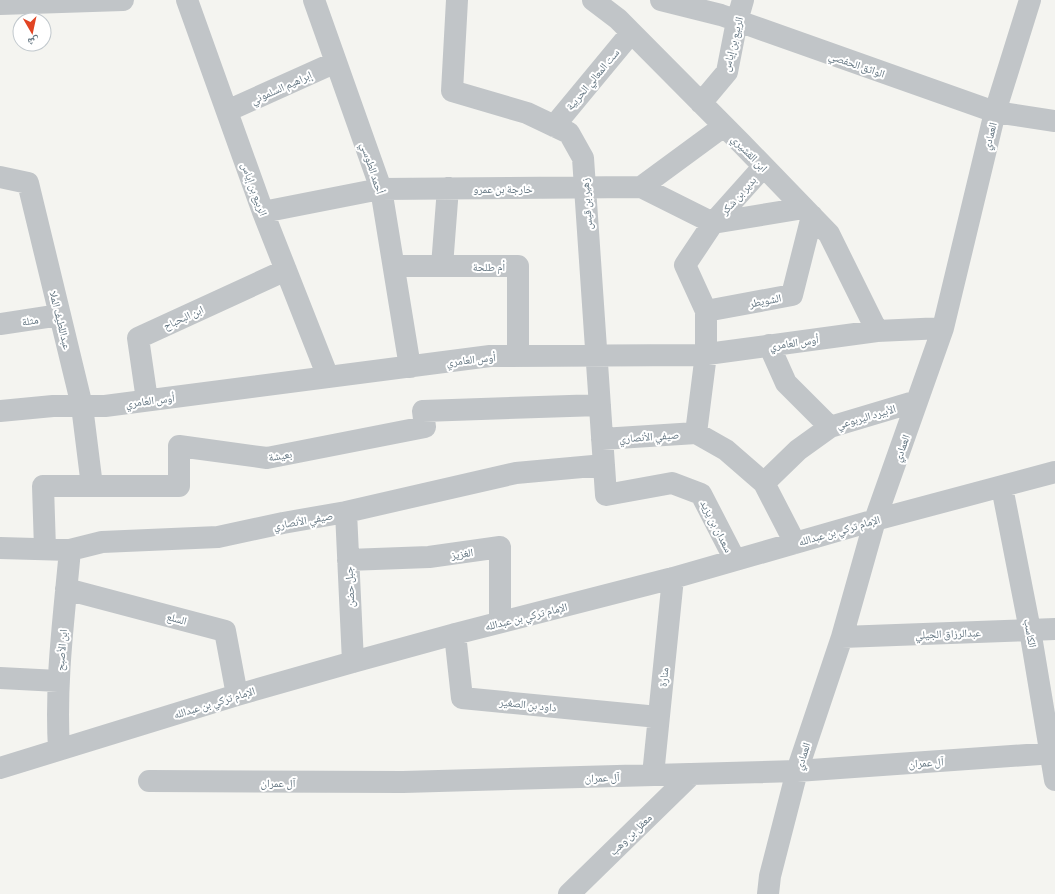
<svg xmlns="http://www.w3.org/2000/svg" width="1055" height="894" viewBox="0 0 1055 894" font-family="Barlow,'Noto Naskh Arabic',sans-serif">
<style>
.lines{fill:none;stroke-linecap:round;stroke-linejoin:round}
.minor{stroke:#c1c5c8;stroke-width:22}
.labels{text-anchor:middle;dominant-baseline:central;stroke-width:4;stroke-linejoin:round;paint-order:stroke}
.street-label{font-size:11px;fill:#637581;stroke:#fff}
</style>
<rect width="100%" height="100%" fill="#f4f4f0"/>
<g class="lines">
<path class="minor" d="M187,0L263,212L328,377
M314,0L381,189L410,367
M457,0L452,91L527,113L569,133L583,158L606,495L672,483L701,494L735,560
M593,0L618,19L742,144L829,234L877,331
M661,0L721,15L995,112L1055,121
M0,4L123,0
M701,103L727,72L737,21L743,0
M227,111L336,62
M554,126L631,33
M763,167L713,223L685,265L706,311V354L696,433L726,450L764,483L795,543
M0,177L28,183L82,406L92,486
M641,187L713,223L804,208
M263,212L380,189L641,187L724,126
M394,266H518V356
M442,266L448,188
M706,311L792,295L812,216
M0,324L60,315
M769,345L786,383L830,427
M147,400L138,338L286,270
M0,411L53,406H105L490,356L700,355L877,331L943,328
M602,439L696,433
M764,483L798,450L830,427L917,401
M1002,487L1030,630L1055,780
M346,512L353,662
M0,548L70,550L102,542L218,537L283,523L346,512L516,473L604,465
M45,549L43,486H179V446L267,458L425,427L423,411L600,405
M348,560L429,557L500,547V622
M66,589L225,631L237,695
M455,634L462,698L658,717
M842,637L1055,629
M0,678L58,681
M59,749C55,682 64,617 70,550
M0,768L237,695L353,662L455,634L673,578L875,520L1055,472
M653,775L673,578
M149,781L403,782L797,771L1055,753
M569,894L692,774
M768,894L770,876L797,771L842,637L875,520L943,328L995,112L1030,0"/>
</g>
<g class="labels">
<g class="street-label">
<text transform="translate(732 44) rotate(-76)">الربيع بن إياس</text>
<text transform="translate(857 64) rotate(19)">الواثق الحفصي</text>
<text transform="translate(592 79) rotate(-50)">ست المعالي الحربية</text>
<text transform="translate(281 87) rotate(-24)">إبراهيم السلموني</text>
<text transform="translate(989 136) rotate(-76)">العمادي</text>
<text transform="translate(750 153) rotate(46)">ابن القشيري</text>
<text transform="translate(373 168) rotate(72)">أحمد الطوسي</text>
<text x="503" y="188">خارجة بن عمرو</text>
<text transform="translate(255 189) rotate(70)">الربيع بن إياس</text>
<text transform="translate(738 195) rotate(-48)">بدير بن شكر</text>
<text transform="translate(586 204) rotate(-94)">زهير بن قيس</text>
<text x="489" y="266">أم طلحة</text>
<text transform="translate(765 300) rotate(-11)">الشويطر</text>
<text transform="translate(183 317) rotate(-25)">ابن البحباح</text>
<text transform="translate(30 320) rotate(-9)">مثلة</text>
<text transform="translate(61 320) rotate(76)">عبداللطيف الملا</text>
<text transform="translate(794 342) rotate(-8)">أوس العامري</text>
<text transform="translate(471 359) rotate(-6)">أوس العامري</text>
<text transform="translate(150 400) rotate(-7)">أوس العامري</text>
<text transform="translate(866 416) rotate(-16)">الأبيرد اليربوعي</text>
<text transform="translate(649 436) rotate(-4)">صيفي الأنصاري</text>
<text transform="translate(901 448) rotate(-70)">العمادي</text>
<text transform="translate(280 455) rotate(-9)">بعيشة</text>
<text transform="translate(303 520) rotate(-10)">صيفي الأنصاري</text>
<text transform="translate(717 526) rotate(63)">سعدان بن يزيد</text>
<text transform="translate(839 530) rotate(-16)">الإمام تركي بن عبدالله</text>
<text transform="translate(462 553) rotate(-8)">الغزيز</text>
<text transform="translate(349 587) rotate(-93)">جبل حضن</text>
<text transform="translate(526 616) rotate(-14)">الإمام تركي بن عبدالله</text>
<text transform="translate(177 618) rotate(15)">السلع</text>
<text transform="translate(948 633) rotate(-2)">عبدالرزاق الجيلي</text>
<text transform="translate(1031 633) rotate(80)">الكاسب</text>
<text transform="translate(61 650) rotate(-85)">ابن الأصبح</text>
<text transform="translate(663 677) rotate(-84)">منارة</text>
<text transform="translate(214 702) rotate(-17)">الإمام تركي بن عبدالله</text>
<text transform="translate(528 704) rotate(6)">داود بن الصغير</text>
<text transform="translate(802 756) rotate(-72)">العمادي</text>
<text transform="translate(926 762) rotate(-4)">آل عمران</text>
<text transform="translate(602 777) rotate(-2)">آل عمران</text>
<text x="278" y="782">آل عمران</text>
<text transform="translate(630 834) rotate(-44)">معقل بن وهب</text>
</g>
</g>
<g transform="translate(32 32) rotate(171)"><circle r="19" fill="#ffffff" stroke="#c1c8cd"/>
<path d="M0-3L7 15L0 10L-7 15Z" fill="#e14423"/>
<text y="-6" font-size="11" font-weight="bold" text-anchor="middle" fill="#637581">ش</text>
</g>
</svg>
